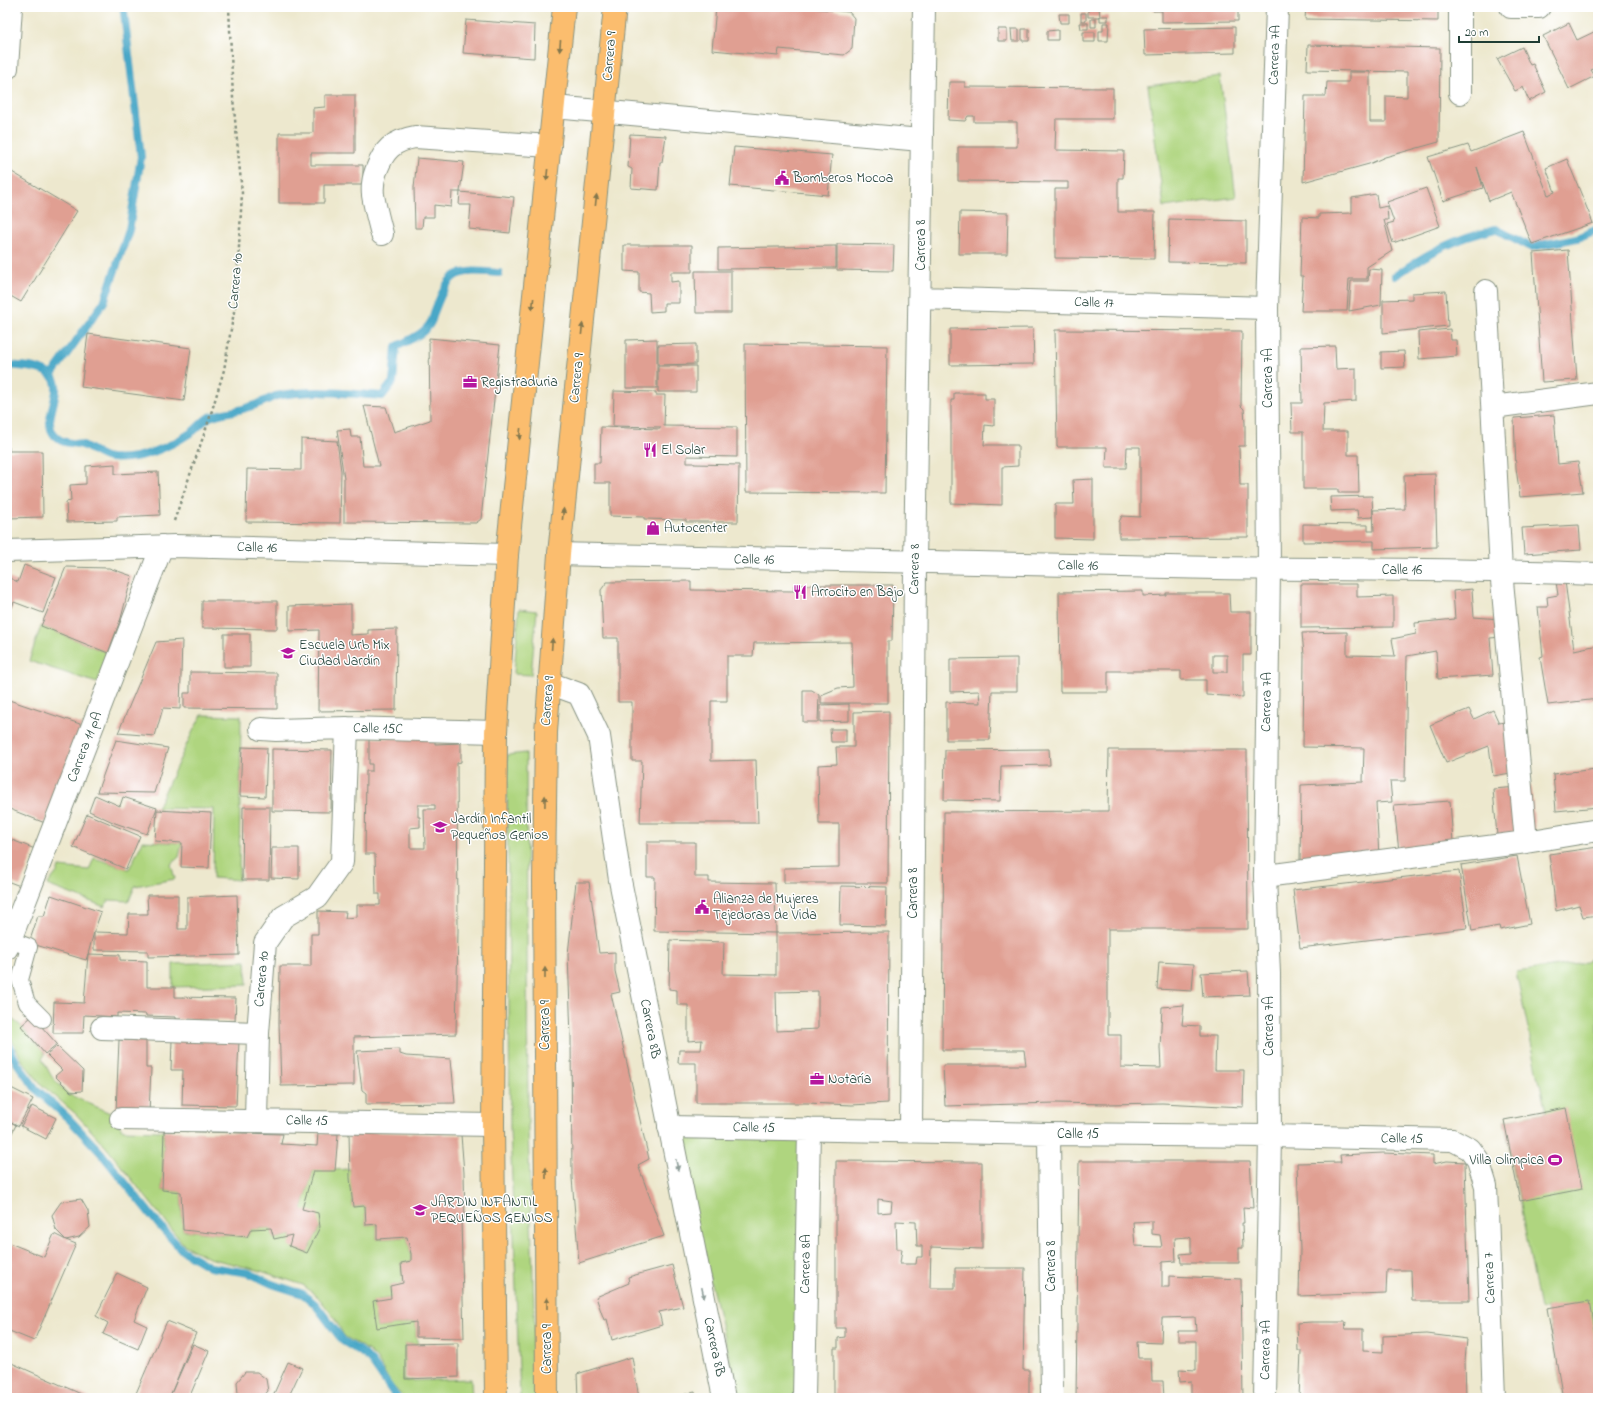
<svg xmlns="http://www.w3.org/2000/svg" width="1605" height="1405" viewBox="0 0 1605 1405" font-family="'Indie Flower',sans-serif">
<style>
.green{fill:#afd57f;stroke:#67895a}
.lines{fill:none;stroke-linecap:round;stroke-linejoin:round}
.stream{stroke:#48a7c7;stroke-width:8}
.building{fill:#e09f92;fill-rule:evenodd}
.service-casing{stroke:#869281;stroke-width:18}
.minor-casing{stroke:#869281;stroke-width:24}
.tertiary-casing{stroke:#869281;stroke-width:24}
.trunk-casing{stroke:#869281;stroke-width:24}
.path{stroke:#869281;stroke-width:2.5;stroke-dasharray:3 3;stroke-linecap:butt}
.service{stroke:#fff;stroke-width:16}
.minor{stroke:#fff;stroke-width:22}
.tertiary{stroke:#fff;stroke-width:22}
.trunk{stroke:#fbbd6e;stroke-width:22}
.oneway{fill:#82774e}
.oneway2{fill:#8f9e9a}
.labels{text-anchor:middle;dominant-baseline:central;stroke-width:3;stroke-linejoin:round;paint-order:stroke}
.street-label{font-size:14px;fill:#1f3d34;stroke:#fff}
.poi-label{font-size:14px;fill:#1f3d34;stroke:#fff;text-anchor:start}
</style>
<rect width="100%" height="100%" fill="#fff"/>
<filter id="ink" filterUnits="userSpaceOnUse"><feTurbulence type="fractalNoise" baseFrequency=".025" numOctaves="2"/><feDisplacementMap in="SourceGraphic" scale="8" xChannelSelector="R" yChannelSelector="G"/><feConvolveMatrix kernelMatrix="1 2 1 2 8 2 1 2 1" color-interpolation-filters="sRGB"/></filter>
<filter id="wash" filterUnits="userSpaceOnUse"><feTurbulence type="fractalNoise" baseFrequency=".012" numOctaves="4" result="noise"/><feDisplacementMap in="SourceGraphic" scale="16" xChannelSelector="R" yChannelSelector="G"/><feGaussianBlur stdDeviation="0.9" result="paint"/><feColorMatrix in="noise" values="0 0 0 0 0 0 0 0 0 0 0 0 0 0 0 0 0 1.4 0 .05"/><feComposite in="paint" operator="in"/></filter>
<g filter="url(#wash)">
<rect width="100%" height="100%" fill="#ede8ce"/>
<path class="green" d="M1220,76L1236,197L1164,207L1148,86Z
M519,609L537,611L531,675L514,674Z
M41,626L108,653L97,683L29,661Z
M202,715L241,716L239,880L213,878L214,809L157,808L193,731Z
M526,753L528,1129L537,1398H520L510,1128L507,755Z
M143,841L182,843L179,857L171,864L175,879L135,886L129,901L108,900L105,907L47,885L58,871L59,867L89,870L94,858L129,869Z
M1598,951V1398H1563L1547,1308L1540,1309L1504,1120L1546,1112L1516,972L1586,962Z
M246,961L247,985L173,987V964Z
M7,1015L21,1026L45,1054L42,1059L52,1077L68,1094L110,1113L123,1130L164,1131L162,1190L181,1192L183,1230L247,1237L251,1229L271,1228L274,1239L292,1235L290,1246L307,1253L320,1227L302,1209L313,1171L350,1169L353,1207L365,1206L366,1225L377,1224V1239L407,1237L411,1254V1261L401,1263L403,1283L390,1286L391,1298L373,1301L377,1328L416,1322V1337L418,1344H405L403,1381L471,1379L472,1398H404L391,1384L377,1359L369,1351L344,1336L334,1317L318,1297L303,1285L258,1270L209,1258L184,1245L106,1147L76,1114L42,1085L23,1062L7,1030Z
M674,1132L806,1134L802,1398H739Z"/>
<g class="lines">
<path class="stream" d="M1395,276C1429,252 1456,238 1496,229L1531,247L1577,238L1598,229
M7,365C20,366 34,366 46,372C72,385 38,418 55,436C65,446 74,441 85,446C93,450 101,457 110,458C138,461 168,448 192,432C198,428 203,420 210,417C220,413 232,412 243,409C248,407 254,406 260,403C265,401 271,398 276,396C311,389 347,393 382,396L393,382L396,347C408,340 424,335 431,322C433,319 433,314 435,310C451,268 457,270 499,273
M51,376L104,302L129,230L141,157L124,12L123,7
M7,1042L17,1063L36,1089L69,1119L101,1153L159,1225L183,1251L210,1267L249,1273L272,1284L303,1294L315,1304L343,1341L364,1354L372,1362L397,1398"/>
</g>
<g id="blocks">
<path class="building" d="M716,7H801L849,12L854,18L852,49L844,55L779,49L778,56L712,50Z
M1088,7H1099L1100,17H1088Z
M1153,7H1238V21L1162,22V11H1153Z
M1306,7H1438V21L1305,19Z
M1081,13H1086V21H1081Z
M1059,14H1069V23H1060Z
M1100,16H1108V21H1100Z
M1091,19H1096V27H1091Z
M466,20L535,25L534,58L463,53Z
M1080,23H1088V29H1081Z
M1103,23H1109L1108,41H1099V31H1103Z
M1569,23L1577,40L1598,30V67L1591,70L1595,76L1569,89L1543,36Z
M1235,27V53L1145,55L1144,29Z
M998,29H1007V41H998Z
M1011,29H1019V41H1012Z
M1022,29H1029V41H1022Z
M1058,30V40H1047V31Z
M1083,32H1095V42H1083Z
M1308,45L1440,48L1439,142L1385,157L1369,164L1303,182L1305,96H1326L1327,82H1349V72H1370V122H1386V96L1407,97V72L1307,70Z
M1522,47L1530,65L1533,64L1546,92L1529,101L1523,87L1515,91L1497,59Z
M949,82H965V87L1113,88V119H1056L1055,150L1124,151L1123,178H1118V212H1155L1154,259L1055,258V189H1068V182L958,181V147H1017V122H974V116H968L965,121L948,120Z
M325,95H355V153H311V165H363V185H324V203H279V133H313V108L325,107Z
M1524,132L1548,195L1555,192L1546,168L1567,159L1593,223L1532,244L1511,192L1489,201L1477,167L1483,188L1443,201L1428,157L1468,145L1471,152Z
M630,134L666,136L662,162H660L658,190L631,188L632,169L628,167Z
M734,147L832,155L828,195L730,186Z
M417,158L464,162L460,192H452L451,207L434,205V217H423L422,228H415L414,188Z
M7,169L77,211L21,302L7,294Z
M1426,188L1440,226L1393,243L1387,224L1394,222L1387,202Z
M460,192L514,197L510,233L469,229L471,205H459Z
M1376,194L1378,208L1387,206L1388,220H1384L1392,251L1367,267V279H1349L1347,311H1301L1303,276H1300L1302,217L1319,218V214L1352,213V198Z
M960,212L1008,213L1007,254H959Z
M1169,219L1246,221V263L1168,262Z
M837,244L894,245L893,271L837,270Z
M624,245H692V272H671V282L679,281V303H664V311L650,312L649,293L639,292V272L624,271Z
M836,246V268L718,269V248Z
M1568,250L1577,380L1542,382L1533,253Z
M1369,269L1382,270L1381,305L1349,311L1351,281H1368Z
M695,271H731V313H696Z
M1446,291L1448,326L1383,333V300L1412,299V293Z
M1033,328L1034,364L950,365V329Z
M1450,329L1451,340H1456L1457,356L1419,359L1418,332Z
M1055,330L1242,331L1241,406L1244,409L1245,423V446H1239L1240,485H1248V537L1119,538V522L1122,516L1140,517V447H1127L1126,468H1106L1107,447H1057Z
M88,334L191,348L184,401L81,387Z
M429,338L500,345L481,519L476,523L344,522V479L337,430L350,429L351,437H360L363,466H379L364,406L386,407L394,432L430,420Z
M657,339V388H626V340Z
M696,344V364L658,365V345Z
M745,344L887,346L885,493L746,492Z
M1335,346L1336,369L1356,368V401L1324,403L1323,431H1348V455H1358L1359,493H1338V489H1303V432H1292L1291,403H1302L1301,347Z
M1404,351L1405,367L1381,368V352Z
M658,366H696V392H658Z
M614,391L656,392V395H665L664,426L737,427V457L687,456V463H694V464L739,465L738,522H686V520L644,519V517L610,516V483H594V463H600L601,427L660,429V427L613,426Z
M954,393H985V399H994V426L985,425L984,445H1018V466L1002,467V505L951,503V400H954Z
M1554,415L1558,464L1578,462L1583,492L1520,497L1516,468L1514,418Z
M301,439L337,441L341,471L340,523L246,522L247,469L301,470Z
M7,447H9V451H42L43,517L9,518L7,519Z
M115,464V474L158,472L160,515L117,517V521L67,522L66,502L71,501L70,485L86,484V466Z
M1435,474L1437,547L1374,549V541L1303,542V524L1368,525V531H1374L1373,510L1405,509L1404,475Z
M1093,479V539L1055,538V504H1074L1073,480Z
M1372,496L1373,517L1358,518L1357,510L1331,511L1330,497Z
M1579,525L1581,550L1524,554L1522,528Z
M24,565L56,577L43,613L14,602L7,620V577L18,582Z
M66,567L109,568L132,576L121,618L108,653L41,626Z
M691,581V590L794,591V585H893L892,641H888V703H821V695L838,688L853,687L852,642L754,643L753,656H727V701H711V761L756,760L758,823H640L642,761H632V702H618V638H603L601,590L607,582Z
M1565,581L1574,650L1598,645V699L1548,705L1540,657L1543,656L1538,607H1548L1547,597L1558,595L1556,582Z
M1301,584H1357V597L1393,596V627L1301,628Z
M1472,589L1474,617L1500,619L1501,637L1490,638L1493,675L1438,679L1436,651L1407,656L1405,781H1390L1392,802L1376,803L1379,856L1300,860L1301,785L1363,782L1364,748L1303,747L1304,655L1302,633L1347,632V655L1395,656L1392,639L1416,634L1415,623L1455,619L1453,591Z
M1143,591V596L1166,595V593H1229L1230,612H1251V655H1243V697L1206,695V680H1181V671H1108V692H1060L1059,592ZM1213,655H1227V672H1213Z
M202,601H277V629L202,628Z
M351,604V629H350V635L368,634V630L397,629L396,710L318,711L319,630L289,631V606Z
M224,634H250V667H224Z
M182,640L180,709L163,708L155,736L118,733L156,642Z
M1017,658V691H992L990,740H946V702L980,703L979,691L950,692V659Z
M190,672L277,673V709L184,708V693H190Z
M803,690H812L819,695L818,722H803Z
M9,700L83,725L45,823L7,808V706Z
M849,704V721L820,722V705Z
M1469,709L1474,719L1493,710L1499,723L1510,721L1517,772L1493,776L1489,746L1446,763L1430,725Z
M889,711L888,883H784V868L839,867V824H819L818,765L837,764L836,747H854V712Z
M830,729H846V742H831Z
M369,738H435V744L461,743V762L457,763L458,931L456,1034L354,1037V1085L281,1086L279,1023L280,966H311V934H318V911L346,912L345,918L357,917V905H380V894H376L375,854H365L366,771H372V764H369ZM418,805H435V809H424L425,848H410V828L420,827V817H418Z
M116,740L168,748L154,793L97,792Z
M242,747L267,748L265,797L240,796Z
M272,749L332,750L331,812L272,811Z
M1049,749L1050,765L1001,766L1000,801L944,800L945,750Z
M1109,750H1247L1248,929H1108V1035H1121V1067L1161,1068L1160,1048L1162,1007L1184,1005L1182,1025L1200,1026V1036H1216L1215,1070H1244L1243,1107L1162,1103L1107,1104L1056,1103L945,1106L943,1065H1026L1024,1050H942L944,812L1108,811Z
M1596,769L1598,807L1556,811L1553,774Z
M1531,786L1535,832L1497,836L1493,789Z
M95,795L120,806L123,797L157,808L147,834L115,823L89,811Z
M1450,801L1453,842L1424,844L1425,848L1399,852L1394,805Z
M243,807H270L269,880H242Z
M157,810L211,813L209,868L181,867L182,843L155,841Z
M87,814L140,836L126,869L73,847Z
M7,838L35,849L20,886L7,881Z
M647,842H695V877H709V882L775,883L776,933L654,931L655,877H647Z
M1598,847V896H1596L1598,915L1583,917L1579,905L1556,911L1549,854Z
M272,848H299V879L271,878Z
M1517,856L1530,924L1500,930L1499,926L1472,931L1461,865Z
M1459,871L1467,928L1300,948L1293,890Z
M576,882H589L599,953L615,952V971L620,992L611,994L649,1159L638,1165L664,1236L579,1263L572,1178L571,1037L568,954Z
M841,886L887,887L886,926L840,925Z
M51,895L101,912L94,932L128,933L129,914H148L147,895H178V929H187V897L237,895L239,955L148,957V951L94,950V932L88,954L120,955V960L147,961V987H175V997L236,998L235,1021L175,1019V1017L146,1016V1014L117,1013V1017L84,1015L83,1033H53L54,1002L84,1003L88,954L86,960L29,943L38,916H44Z
M889,932L888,1103L852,1105L807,1103H696V1063H678L679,1050H701L702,1040L688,1041V1005H677V990L669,989L670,940L724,942L723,974L776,975V933ZM818,991V1029L777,1031L776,992Z
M1159,962L1194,964L1192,991L1157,989Z
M1248,971L1250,995L1203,997L1201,973Z
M32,1016L57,1044L45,1054L21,1026Z
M119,1040L146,1041V1068H151L149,1114L116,1112Z
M172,1040L239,1041L236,1106L182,1105L183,1070H171Z
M57,1046L83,1071L82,1091L71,1092L55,1076L62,1070L47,1055Z
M400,1049V1054L406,1056L451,1059L455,1103L366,1104V1093L362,1090L357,1051Z
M7,1086L33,1099L19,1126L7,1120Z
M32,1106L56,1118L46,1139L21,1126Z
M1566,1108L1582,1189L1520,1201L1504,1120Z
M7,1120L16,1125L7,1143Z
M164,1131L283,1134L281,1144L317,1146L318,1133L338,1134L335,1171H313L302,1209L318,1213L320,1227L307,1253L289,1246L292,1235L274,1239L271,1228L251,1229L247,1237L183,1230L181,1192L162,1190Z
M349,1131L461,1135L464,1173L465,1220H461L464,1338L416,1337V1322L377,1328L373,1301L391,1298L390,1286L403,1283L401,1263L411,1261V1254L407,1237L377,1239V1224L366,1225L365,1206L353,1207L350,1178Z
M1383,1153L1433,1155V1164L1447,1161L1465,1162L1469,1301H1412L1411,1270H1387L1386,1293L1299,1296L1300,1249L1297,1163L1341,1162L1340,1155Z
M836,1161L982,1162V1249L931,1247L930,1288H955V1268H1025L1023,1370H1029V1398H834V1348H838V1338L845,1337V1328H836ZM878,1199L892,1201L891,1212L878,1213ZM896,1221L916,1222L917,1246H922V1257H917L916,1264H900L902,1249H897Z
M1079,1161H1250L1253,1208L1243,1207L1244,1223H1242L1243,1248H1239V1263H1181L1180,1254L1191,1253V1238L1188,1237L1175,1238L1176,1261L1162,1262V1287H1169V1276L1241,1279L1243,1398H1191V1381L1180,1382L1179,1369L1196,1370V1341H1178V1331H1196L1195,1317L1162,1318L1161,1343L1137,1342L1138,1358H1151L1152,1381H1163L1164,1398H1076ZM1152,1221V1234L1160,1235L1162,1247L1135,1246L1133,1222Z
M81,1199L88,1211L90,1227L79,1237L66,1240L76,1244L34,1341L7,1330V1242L44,1257L54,1234L66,1240L56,1230L52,1215L61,1202Z
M672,1265L683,1307L659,1312L662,1325L612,1340L607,1319L604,1320L596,1297L629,1283L628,1277Z
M117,1273L147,1287L134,1320L147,1326L138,1349L103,1334L108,1323L96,1316Z
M1589,1301L1598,1350V1398H1563L1547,1308Z
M167,1321L196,1333L170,1396L193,1344L209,1351L189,1398H134Z
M1311,1322H1346L1345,1329H1363V1351L1383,1352V1336L1427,1334L1467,1339L1465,1361L1466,1398H1299L1301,1351H1298L1297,1323Z
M458,1343V1377L405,1379V1344Z
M632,1357L639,1398H578L577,1374Z
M7,1361L90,1398H7Z
M288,1362L302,1368L288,1398H272Z
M245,1372H257L266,1379L268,1391L262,1398H243L238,1394L237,1382Z
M695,1392L696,1398H673V1397Z"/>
</g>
</g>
<g filter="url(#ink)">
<use href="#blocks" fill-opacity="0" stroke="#869281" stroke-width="1"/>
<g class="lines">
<defs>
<path id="service" d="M10,940L29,947L20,980L27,1003L43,1019"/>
<path id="minor" d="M1511,7H1539
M7,68L11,7
M1460,93V7
M554,107L921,140
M382,234C379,222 375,208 373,195C372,186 373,179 376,171C384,150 392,141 415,137L550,146
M1486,291L1501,570L1526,842
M920,298L1267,308
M1493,407L1598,393
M7,551L175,546L507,555
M559,554C778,560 997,565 1217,568C1344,570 1471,569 1598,574
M261,729L276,730L347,728L496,732
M1265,876L1526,842L1598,830
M7,948L162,546
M102,1028L258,1033
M121,1119L493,1125
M256,1120L258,1033L265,943L283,917L317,897L342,862L347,728
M669,1127L1049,1134L1270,1136L1265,1398
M911,1131L915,564L924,7
M1049,1134L1052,1398
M804,1398L809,1129"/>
<path id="tertiary" d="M1277,7L1267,308L1269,569L1265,876L1269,974L1270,1136L1453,1140L1470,1149L1478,1160L1486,1186L1494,1398
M549,683L579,694L599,736L620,880L724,1398"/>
<path id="trunk" d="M496,1398L493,1125L496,732L507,555L564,7
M547,1398L544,882L546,732L559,554L615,7"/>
</defs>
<use href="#service" class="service-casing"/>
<use href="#minor" class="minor-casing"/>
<use href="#tertiary" class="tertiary-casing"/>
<use href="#trunk" class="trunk-casing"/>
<path class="path" d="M174,521L210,417L224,370L236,300L242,193L233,98L229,7"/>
<use href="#service" class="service"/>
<use href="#minor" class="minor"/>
<use href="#tertiary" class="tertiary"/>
<use href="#trunk" class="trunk"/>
</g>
<defs><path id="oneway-solid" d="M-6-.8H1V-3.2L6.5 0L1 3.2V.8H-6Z"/></defs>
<g class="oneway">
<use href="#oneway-solid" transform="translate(560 46) rotate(95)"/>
<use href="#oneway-solid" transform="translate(547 175) rotate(96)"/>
<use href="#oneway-solid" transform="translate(596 200) rotate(-84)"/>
<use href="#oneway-solid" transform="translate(533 304) rotate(96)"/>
<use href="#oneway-solid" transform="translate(582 329) rotate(-84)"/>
<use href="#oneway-solid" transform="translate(520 434) rotate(96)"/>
<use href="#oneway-solid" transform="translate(563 514) rotate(-84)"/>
<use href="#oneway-solid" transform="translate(552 644) rotate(-86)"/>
<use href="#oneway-solid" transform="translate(545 801) rotate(-89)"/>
<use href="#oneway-solid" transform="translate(545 973) rotate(-90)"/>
<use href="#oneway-solid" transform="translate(546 1173) rotate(-90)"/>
<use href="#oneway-solid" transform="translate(547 1303) rotate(-90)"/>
</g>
<g class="oneway2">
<use href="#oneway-solid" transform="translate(677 1165) rotate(78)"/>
<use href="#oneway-solid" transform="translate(703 1293) rotate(78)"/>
</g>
</g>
<defs>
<symbol id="civic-bare" viewBox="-9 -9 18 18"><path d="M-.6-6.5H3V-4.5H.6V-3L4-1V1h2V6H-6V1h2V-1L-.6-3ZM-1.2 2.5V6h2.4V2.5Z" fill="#b5179e" stroke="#fff" stroke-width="2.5" paint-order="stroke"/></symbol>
<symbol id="office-bare" viewBox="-9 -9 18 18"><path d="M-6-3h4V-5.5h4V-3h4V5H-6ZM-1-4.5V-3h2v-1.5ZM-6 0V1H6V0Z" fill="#b5179e" stroke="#fff" stroke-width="2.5" paint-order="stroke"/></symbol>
<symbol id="restaurant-bare" viewBox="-9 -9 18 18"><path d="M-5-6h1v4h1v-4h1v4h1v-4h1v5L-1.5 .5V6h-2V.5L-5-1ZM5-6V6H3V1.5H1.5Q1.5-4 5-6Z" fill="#b5179e" stroke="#fff" stroke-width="2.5" paint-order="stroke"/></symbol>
<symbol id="shop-bare" viewBox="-9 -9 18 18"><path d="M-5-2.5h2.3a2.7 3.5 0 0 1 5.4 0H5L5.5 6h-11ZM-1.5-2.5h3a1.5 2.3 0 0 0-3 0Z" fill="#b5179e" stroke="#fff" stroke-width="2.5" paint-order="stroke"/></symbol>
<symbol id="school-bare" viewBox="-9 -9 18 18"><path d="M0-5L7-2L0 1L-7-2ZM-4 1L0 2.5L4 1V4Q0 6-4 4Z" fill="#b5179e" stroke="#fff" stroke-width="2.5" paint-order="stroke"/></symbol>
<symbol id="stadium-bare" viewBox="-9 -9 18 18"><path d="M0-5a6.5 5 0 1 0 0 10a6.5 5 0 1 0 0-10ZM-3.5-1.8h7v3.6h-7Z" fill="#b5179e" stroke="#fff" stroke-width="2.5" paint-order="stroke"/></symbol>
</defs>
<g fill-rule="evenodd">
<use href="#civic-bare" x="772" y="168" width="20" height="20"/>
<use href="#office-bare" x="460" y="372" width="20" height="20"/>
<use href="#restaurant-bare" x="640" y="440" width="20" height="20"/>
<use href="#shop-bare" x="643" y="518" width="20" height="20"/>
<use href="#restaurant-bare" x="790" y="582" width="20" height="20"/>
<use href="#school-bare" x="278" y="643" width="20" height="20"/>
<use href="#school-bare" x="430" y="817" width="20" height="20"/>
<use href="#civic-bare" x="692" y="897" width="20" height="20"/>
<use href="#office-bare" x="807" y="1069" width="20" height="20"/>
<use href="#stadium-bare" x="1545" y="1150" width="20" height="20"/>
<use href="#school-bare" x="410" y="1200" width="20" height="20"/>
</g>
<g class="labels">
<g class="street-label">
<text transform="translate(1275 55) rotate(-88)">Carrera 7A</text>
<text transform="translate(610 56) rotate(-85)">Carrera 9</text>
<text transform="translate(921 245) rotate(-90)">Carrera 8</text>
<text transform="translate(236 281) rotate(-85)">Carrera 10</text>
<text transform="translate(1094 303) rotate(2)">Calle 17</text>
<text transform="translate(577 378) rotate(-84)">Carrera 9</text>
<text transform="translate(1268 378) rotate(-90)">Carrera 7A</text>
<text transform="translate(257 548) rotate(2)">Calle 16</text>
<text transform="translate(754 560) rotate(1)">Calle 16</text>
<text transform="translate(1078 566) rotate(1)">Calle 16</text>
<text transform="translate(915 569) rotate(-89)">Carrera 8</text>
<text x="1402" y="570">Calle 16</text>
<text transform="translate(548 701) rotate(-86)">Carrera 9</text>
<text transform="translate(1267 702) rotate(-89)">Carrera 7A</text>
<text transform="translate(378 729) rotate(1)">Calle 15C</text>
<text transform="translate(85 747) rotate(-69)">Carrera 11 pA</text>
<text transform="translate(913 893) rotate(-90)">Carrera 8</text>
<text transform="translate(262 979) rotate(-85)">Carrera 10</text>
<text transform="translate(545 1025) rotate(-90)">Carrera 9</text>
<text transform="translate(1269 1026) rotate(-90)">Carrera 7A</text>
<text transform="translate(650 1029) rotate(79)">Carrera 8B</text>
<text transform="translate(307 1121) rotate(1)">Calle 15</text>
<text transform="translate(754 1128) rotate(1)">Calle 15</text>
<text x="1078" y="1134">Calle 15</text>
<text transform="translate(1402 1139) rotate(1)">Calle 15</text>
<text transform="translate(806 1264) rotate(-89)">Carrera 8A</text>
<text transform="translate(1051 1266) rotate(-90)">Carrera 8</text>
<text transform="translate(1490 1278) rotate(-92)">Carrera 7</text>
<text transform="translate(714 1347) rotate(78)">Carrera 8B</text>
<text transform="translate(547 1349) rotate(-90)">Carrera 9</text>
<text transform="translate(1266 1350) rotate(-89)">Carrera 7A</text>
</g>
<g class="poi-label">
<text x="793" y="178">Bomberos Mocoa</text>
<text x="481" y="382">Registraduria</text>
<text x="661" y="450">El Solar</text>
<text x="664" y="528">Autocenter</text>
<text x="811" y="592">Arrocito en Bajo</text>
<text x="299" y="645">Escuela Urb Mix<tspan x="299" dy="16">Ciudad Jardín</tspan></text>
<text x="451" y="819">Jardín Infantil<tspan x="451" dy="16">Pequeños Genios</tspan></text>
<text x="713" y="899">Alianza de Mujeres<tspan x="713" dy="16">Tejedoras de Vida</tspan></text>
<text x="828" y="1079">Notaría</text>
<text x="1544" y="1160" text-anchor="end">Villa Olimpica</text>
<text x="431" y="1202">JARDIN INFANTIL<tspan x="431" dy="16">PEQUEÑOS GENIOS</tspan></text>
</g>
</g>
<rect width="1605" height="1405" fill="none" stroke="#fff" stroke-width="24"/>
<path d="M1459 36v6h80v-6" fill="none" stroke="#1f3d34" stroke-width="2"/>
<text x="1465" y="36" font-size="12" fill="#1f3d34" stroke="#ffffff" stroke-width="3" paint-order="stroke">20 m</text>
</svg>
